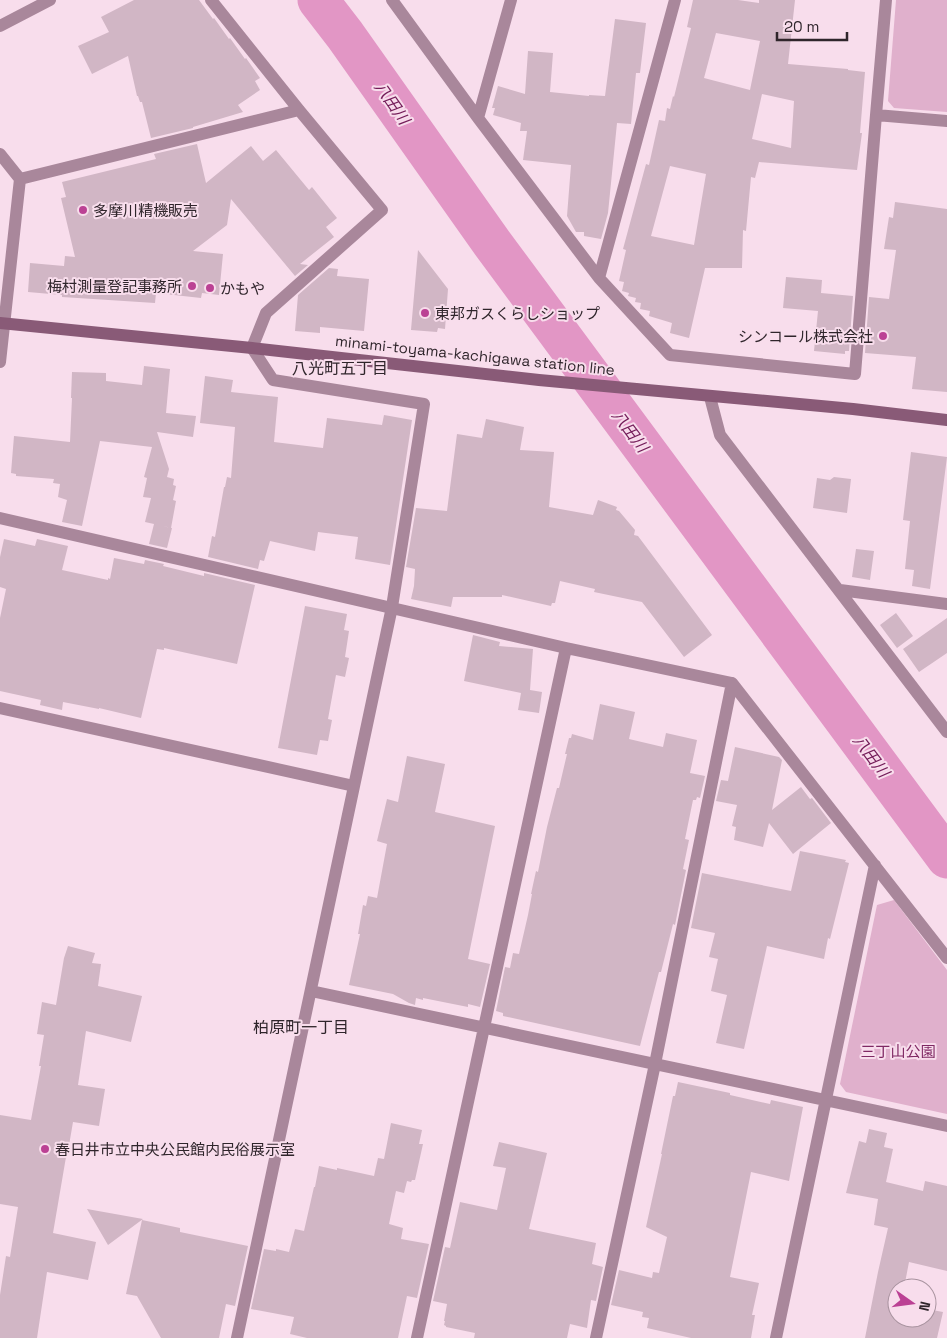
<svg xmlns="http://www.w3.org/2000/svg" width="947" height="1338" viewBox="0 0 947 1338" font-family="'Space Grotesk','Noto Sans JP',sans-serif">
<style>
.green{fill:#e0b0cc}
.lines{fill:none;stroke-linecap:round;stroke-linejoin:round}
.river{stroke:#e296c5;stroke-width:41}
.building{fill:#d1b6c5;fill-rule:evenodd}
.street{stroke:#a9879b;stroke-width:12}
.secondary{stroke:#895a77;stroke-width:12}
.poi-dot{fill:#bb4194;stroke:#f8ddec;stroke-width:2}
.labels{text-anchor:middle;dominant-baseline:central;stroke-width:4;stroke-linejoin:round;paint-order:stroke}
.poi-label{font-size:15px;fill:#2f252b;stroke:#f8ddec;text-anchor:start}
.street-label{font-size:15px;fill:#2f252b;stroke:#f8ddec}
.park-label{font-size:15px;fill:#7f2863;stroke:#f8ddec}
.water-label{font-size:16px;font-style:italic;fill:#731b58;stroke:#f8ddec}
.neighbourhood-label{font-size:16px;fill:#2f252b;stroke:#f8ddec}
</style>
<rect width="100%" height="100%" fill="#f8ddec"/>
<path class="green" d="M896,0H947V112L894,108L888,101Z
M894,900L947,970V1114L846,1092L840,1084L877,905Z"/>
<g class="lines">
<path class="river" d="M318,0L345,35L492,243L947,858"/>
</g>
<path class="building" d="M134,0H199L213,19L214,18L229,39L230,38L245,59L246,58L260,78L255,81L260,90L238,105L243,112L193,127V128L151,138L142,102H140L138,96H137L128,56L92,74L78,46L109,32L101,17Z
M693,0H738L759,3V0H795L788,64L848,69V70L865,72L860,133H862L857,170L759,162L755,178L751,177L746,231L743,230L742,268H705L689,338L670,333L672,323L649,316L650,311L640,309L641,303L635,302L636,298L628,296L629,293L622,291L624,282L619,281L626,250L623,249L646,164L649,165L659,120L665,121L667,108L670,109L673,96L674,97L691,28L687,27ZM716,33L760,41L750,90L704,78ZM762,94L794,101L791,148L752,139ZM670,166L706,174L694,245L651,236Z
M615,19L646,23L640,73H636L631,124L617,123L608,213L601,239L584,236V232H576L567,216L571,165L523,160L527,131H520L521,123L493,115L495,108H492L498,86L525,94L528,51L553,53L550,92L589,96V95L605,96Z
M197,144L206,183L251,146L263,161L276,150L309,190L312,187L337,218L326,227L334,237L300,264L308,265L295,276L231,199L227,225L193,251L223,254L219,295L202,293L201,298L156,293L155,303L62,297V295L28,292L30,263L64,266L65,256L75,257L61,198L66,197L62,182L156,159L154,154Z
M895,202L947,209V392L912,389L916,357L865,353L869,297L889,299L896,250L884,249L889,217L893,218Z
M418,250L448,289L445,329L438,328L437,332L411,330Z
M329,268L338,269L337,276L369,279L364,331L320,327V333L295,331L298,295Z
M786,277L822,280L821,293L853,296L849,351H845V354L814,351L818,311L783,308Z
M144,366L170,369L166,413L196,416L193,437L157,432L169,469L167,477L174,479L173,485L176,486L173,500L176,501L171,528L163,526L172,528L167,548L149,544L154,524L145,522L151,498L143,497L147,478L144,477L152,447L100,441L82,526L62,522L67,500L58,497L60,484L53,483L54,479L16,476V474L11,473L14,436L70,442L72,398H71L72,372L106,373V381L142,385Z
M205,376L233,380L231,392L278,397L274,442L323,448L327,418L382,425L384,415L412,420L390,565L355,559L358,537L318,532L315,551L270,541L264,561L260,560L258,569L208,557L212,536L215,537L224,487H225L227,477L231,478L235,427L200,423Z
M486,419L524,427L520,450L554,452L549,507L593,515L598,500L617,507L616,510L619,511L635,530L634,535L638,536L712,635L684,657L642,602L594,592L595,589L560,581L555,603H552L551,606L502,595V597H453L451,607L411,599L414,586L415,569L406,567L416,508L447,511L457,434L482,438Z
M911,452L947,457L930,589L912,586L914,570L905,569L910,521L903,520Z
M834,477L851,479L847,513L813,508L817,478L830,480Z
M4,539L35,546L37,539L68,546L62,570L108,580V578L110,579L114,558L144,564L145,560L164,564L163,566L204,576V573L255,585L237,664L164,648V650L157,649L141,718L99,708V709L63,702L62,710L40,705L41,700L0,691V618L6,589L0,587V557Z
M856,549L874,551L870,580L852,577Z
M305,606L347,614L344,630L349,631L345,657L349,658L345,677L336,675L328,719L332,720L328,741L320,740L317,755L278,748Z
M896,613L913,636L897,648L880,625Z
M947,618V653L919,672L903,649Z
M473,635L500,642L499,646L533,649L530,690L542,692L539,713L518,710L521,693L464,681Z
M600,704L635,712L629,739L663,747L666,733L697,740L690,773L705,776L700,798L697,797L696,800H693L685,839L689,840L683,869L686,870L675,925L673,924L661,972H659L640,1046L503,1016V1013L496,1011L505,967L510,968L513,953L519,954L528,915L532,894H531L536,871L538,872L547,827L557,788H559L567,754H565L569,738H571L572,734L593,740Z
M735,747L779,757L782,760L772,810L801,787L810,799L812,798L831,823L793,854L769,823L763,847L734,840L736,827L732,826L737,805L716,801L721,780L728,781Z
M407,756L445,764L435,812L495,826L468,959L490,964L480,1007L468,1004V1007L423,998V1000L416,998L415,1005L409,1003L393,994L349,985L360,934H358L363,905L366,906L368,896L377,898L387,844L377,841L387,799L398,802Z
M800,851L846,860L845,862L849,863L830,939L828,938L824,959L767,946L744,1049L716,1043L727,995L711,991L718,959L709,957L715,933L691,928L702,873L791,891Z
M68,946L95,953L92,963L101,964L98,986L142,996L131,1042L86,1031L78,1085L105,1089L99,1126L73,1122L67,1157H66L53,1233L96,1242L88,1280L47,1272L37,1338H0V1295L6,1256L10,1257L18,1207L0,1204V1115L31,1120L41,1066H39L44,1035L37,1034L42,1002L56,1005L64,958Z
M678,1082L730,1093V1095L770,1104L771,1100L803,1107L789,1181L751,1172L730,1277L759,1283L752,1315H755L751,1338H691L647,1328L649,1318L642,1317L643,1312L611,1305L619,1270L652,1278L653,1272L659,1273L667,1237L646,1227L662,1154H661L673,1096H675Z
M391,1123L422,1130L419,1144H423L415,1180H412L411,1182L407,1181L404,1193L396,1191L389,1224L403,1228L401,1239L429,1244L417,1298L407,1296L398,1338H307L290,1334L294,1317L251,1309L264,1249L276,1251V1249L289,1252L295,1229L304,1231L314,1187H315L319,1166L337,1170V1168L374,1176L378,1158L384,1159Z
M869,1129L887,1133L884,1147L893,1149L886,1182L923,1191L925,1181L947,1186V1271L909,1262L904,1288H897V1318H927V1309L943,1312L937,1338H865L878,1272L888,1228L874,1225L878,1199L846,1193L859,1141L866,1143Z
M499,1142L547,1153L529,1229L596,1243L592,1264L603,1267L596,1301L591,1300L587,1328L570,1324L567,1338H474L475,1333L446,1327V1326L444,1325L445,1321H444L447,1304L433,1301L445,1247L450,1248L460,1202L497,1210L506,1168L493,1166Z
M87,1209L143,1219L108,1245Z
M142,1220L180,1228V1232L248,1246L235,1306L226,1304L219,1338H161L137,1296L126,1294Z"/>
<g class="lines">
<path class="street" d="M211,0L299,110L382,210L266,313L252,348L273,380L424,404L392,607L237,1338
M392,0L478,118L599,278L670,355L855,374L876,115
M886,0L876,115L947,121
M0,26L50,0
M478,118L511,0
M0,154L20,179L0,362
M20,179L299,110
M599,278L675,0
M710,397L720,435L947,732
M0,518L566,648L732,683L947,958
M840,590L947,604
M0,708L354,786
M311,991L947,1126
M417,1338L566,648
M596,1338L655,1064L732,683
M776,1338L875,865"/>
<path class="secondary" d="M0,323L252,348L539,380L853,409L947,420"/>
</g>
<g class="poi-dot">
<circle cx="83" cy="210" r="5"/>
<circle cx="192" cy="286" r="5"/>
<circle cx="210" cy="288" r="5"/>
<circle cx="425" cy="313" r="5"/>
<circle cx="883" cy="336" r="5"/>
<circle cx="45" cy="1149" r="5"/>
</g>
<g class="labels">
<g class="poi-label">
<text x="93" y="210">多摩川精機販売</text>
<text x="182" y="286" text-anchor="end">梅村測量登記事務所</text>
<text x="220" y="288">かもや</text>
<text x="435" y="313">東邦ガスくらしショップ</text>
<text x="873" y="336" text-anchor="end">シンコール株式会社</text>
<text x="55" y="1149">春日井市立中央公民館内民俗展示室</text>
</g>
<g class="street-label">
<text transform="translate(475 355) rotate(6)">minami-toyama-kachigawa station line</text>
</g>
<g class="park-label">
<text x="898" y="1051">三丁山公園</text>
</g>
<g class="water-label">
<text transform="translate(392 103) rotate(55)">八田川</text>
<text transform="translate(630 431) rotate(53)">八田川</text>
<text transform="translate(871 756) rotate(53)">八田川</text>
</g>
<g class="neighbourhood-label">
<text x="340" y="368">八光町五丁目</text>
<text x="301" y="1027">柏原町一丁目</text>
</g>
</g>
<g transform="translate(912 1303) rotate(104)"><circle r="24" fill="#f8ddec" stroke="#a8939f"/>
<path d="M0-4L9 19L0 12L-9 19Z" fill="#bb4194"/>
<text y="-8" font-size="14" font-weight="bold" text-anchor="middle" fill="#2f252b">N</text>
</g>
<path d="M777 32v8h70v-8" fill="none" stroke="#2f252b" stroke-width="2.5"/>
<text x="784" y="32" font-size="15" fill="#2f252b" stroke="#f8ddec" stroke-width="4" paint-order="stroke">20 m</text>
</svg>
